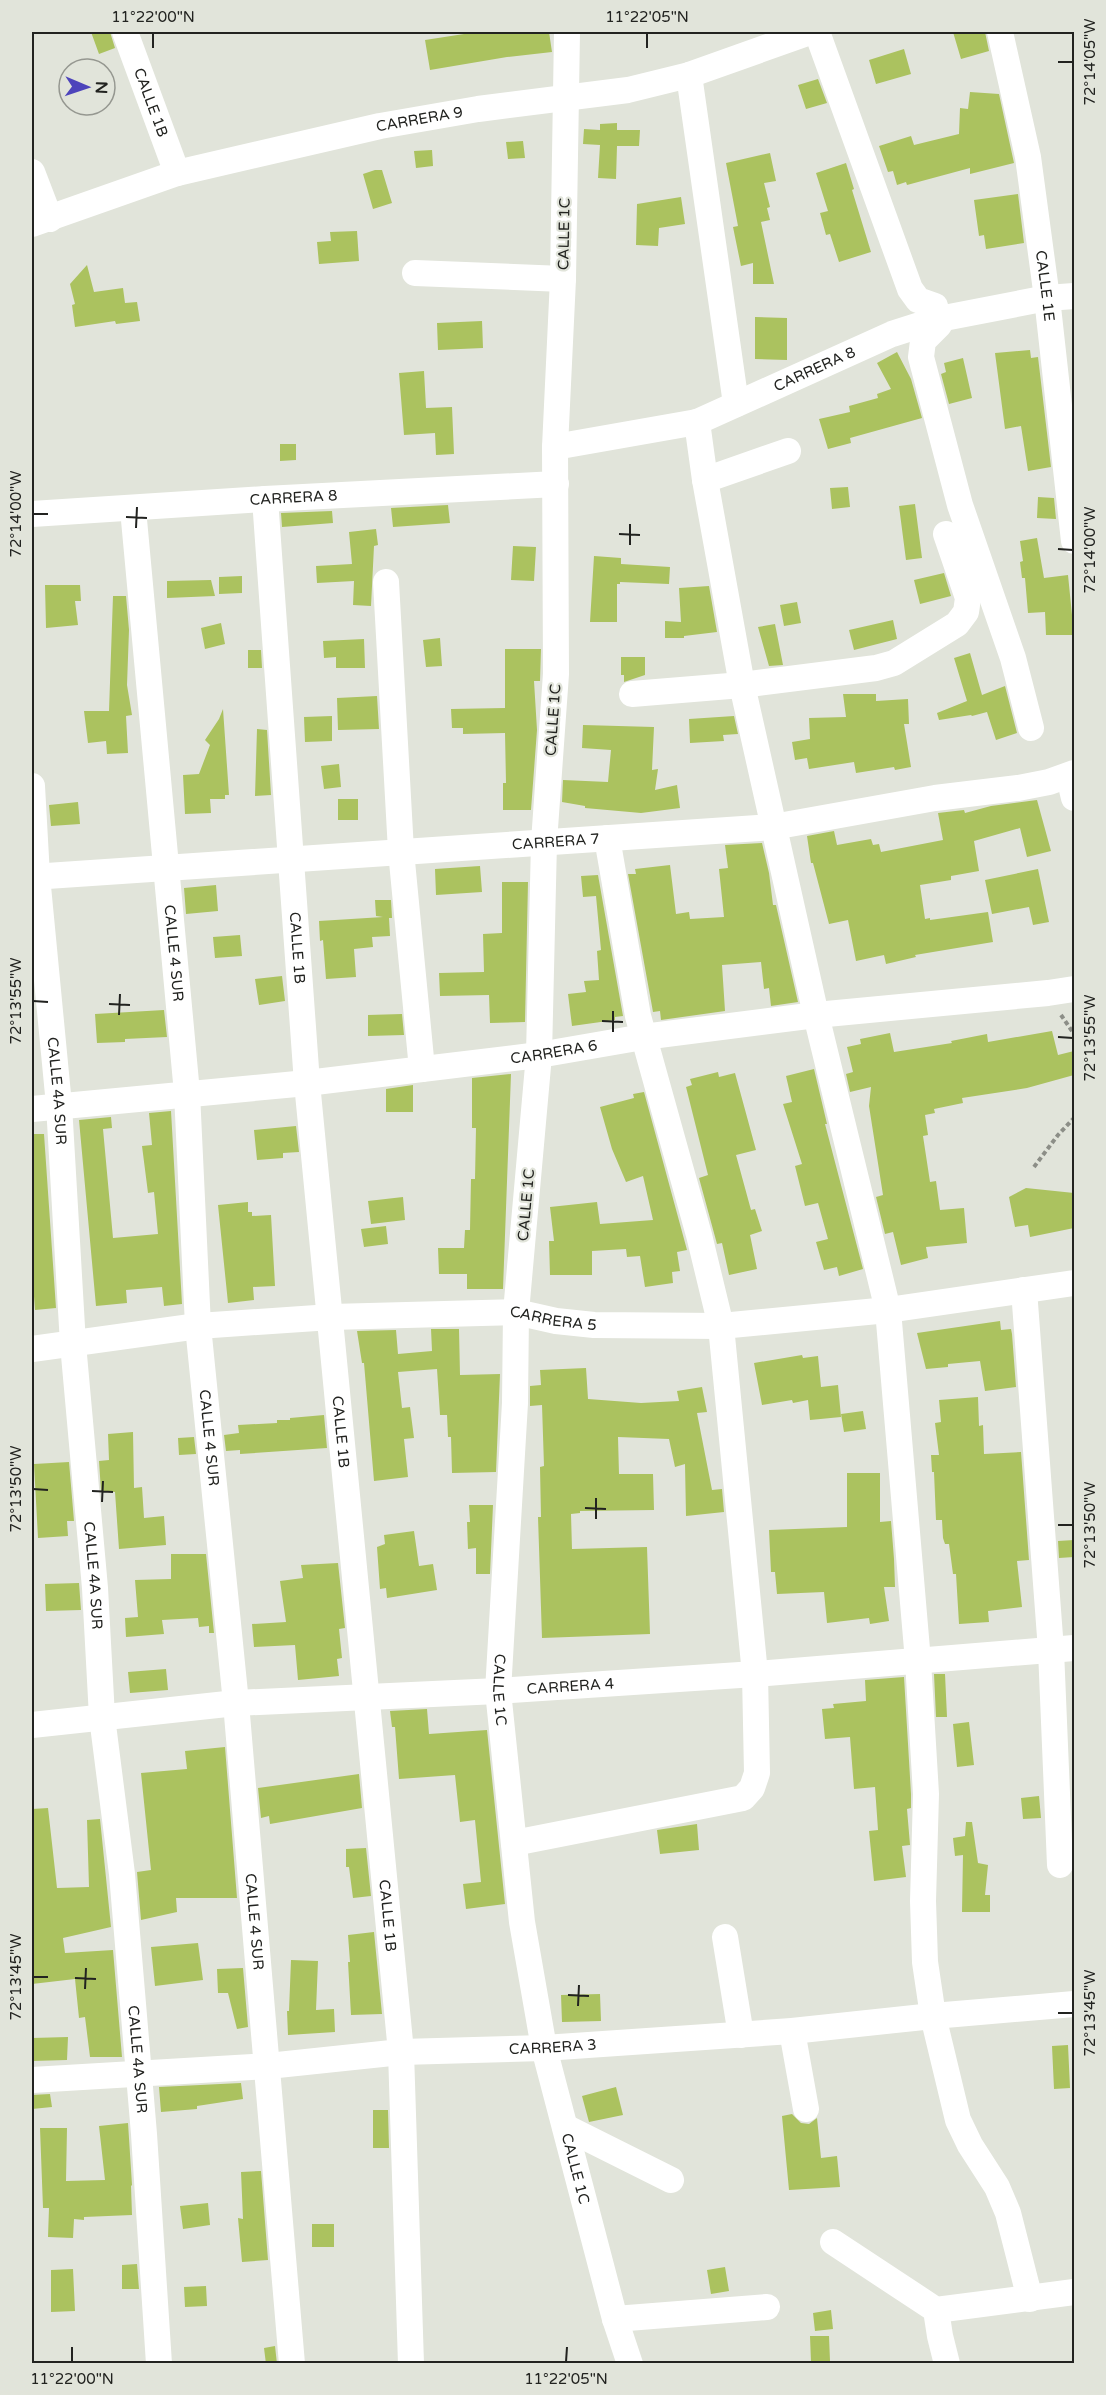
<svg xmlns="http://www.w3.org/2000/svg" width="1106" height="2395" viewBox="0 0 1106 2395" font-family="'Varela Round',sans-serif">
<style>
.building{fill:#abc25f}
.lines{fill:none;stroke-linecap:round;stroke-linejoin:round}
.path{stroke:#8c8e87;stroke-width:4;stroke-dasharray:4.5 3;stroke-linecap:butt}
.street{stroke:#fff;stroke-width:26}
.ticks{fill:none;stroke:#222320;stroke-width:2}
.labels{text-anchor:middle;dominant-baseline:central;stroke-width:4.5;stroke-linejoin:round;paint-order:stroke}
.street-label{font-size:15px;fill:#222320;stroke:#e1e4da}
.neatline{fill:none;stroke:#222320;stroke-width:2}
.ticks-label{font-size:15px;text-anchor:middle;fill:#222320}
</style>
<rect width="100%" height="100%" fill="#e1e4da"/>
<path class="building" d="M91,32H110L115,48L99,54Z
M477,32H549L552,52L507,57L430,70L425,40Z
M953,32H985L989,51L961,59Z
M904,49L911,74L876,84L869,60Z
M818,79L827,103L806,109L798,85Z
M970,92L999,94L1014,163L970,174V168L907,185L906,182L897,185L893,171L888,172L879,146L911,136L914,145L959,134L960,108L968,109Z
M617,123V130H640L639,146H617L616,179L598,178L600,145L583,144L584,129L600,130V124Z
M523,141L525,158L508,159L506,142Z
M432,150L433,166L416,168L414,151Z
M770,153L776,181L764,183L770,207L767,208L770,220L761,222L774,284H753V263L741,266L733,227L738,226L726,163Z
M846,163L854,189L852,190L871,252L839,262L830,234L826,235L820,213L828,211L816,173Z
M375,170H382L392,203L373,209L363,174Z
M1018,194L1024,243L986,249L984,235L979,236L974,200Z
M681,197L685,224L659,228L658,246L636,245L637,204Z
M357,231L359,261L319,264L317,242L331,241L330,232Z
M87,265L94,292L123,288L125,303L137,302L140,321L116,324L115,321L75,327L72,305L75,304L70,284Z
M755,317L787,318V360L755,359Z
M482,321L483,348L438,350L437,323Z
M1030,350L1031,358L1038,357L1051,467L1028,471L1021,426L1005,429L995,353Z
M897,352L911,379L922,418L850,438L851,443L828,449L819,419L850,412L849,406L878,398L877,394L891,389L877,363Z
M963,358L972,398L949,404L941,374L946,372L944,363Z
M424,371L426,408L452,407L454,454L436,455L435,433L404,435L399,373Z
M280,444H296V460L280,461Z
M848,487L850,507L832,509L830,488Z
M1038,497L1054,498L1056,519L1037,518Z
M915,504L922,558L906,560L899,506Z
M448,505L450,523L393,527L391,508Z
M332,511L333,523L282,527L281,513Z
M376,529L378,545L374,546L371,606L353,605L354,581L317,583L316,566L352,564L349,532Z
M1037,538L1044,578L1068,575L1074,635H1046L1045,612L1028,613L1025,578H1022L1020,562L1023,561L1020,541Z
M513,546L536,547L534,581L511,580Z
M594,556L621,558V564L670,567L669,584L620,582V584H617V622H590Z
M944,573L951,596L920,604L914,580Z
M242,576V593L219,594V577Z
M211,580L215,596L167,598V581Z
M45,585H80L81,601H75L78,625L46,628Z
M709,586L717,632L684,636V638H665V621L681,622L679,588Z
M113,596H126L129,630L127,685L132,715L126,716L128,753L107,754L106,741L88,743L84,711H109Z
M797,602L801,623L784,626L780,605Z
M893,620L897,639L854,650L849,630Z
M221,623L225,644L205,649L201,628Z
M775,624L783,665L769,666L758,627Z
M440,638L442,666L426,667L423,640Z
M364,639L365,668H336V657L324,658L323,641Z
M505,649H541L540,681H534L537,730L531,810H503V783H506L505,733L463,734V728H452L451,709L505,708Z
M248,650H261L262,668H248Z
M970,653L982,695L1005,686L1017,733L996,740L987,712L972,716L971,715L939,720L937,713L967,701L954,658Z
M621,657H645V675L624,682V675H621Z
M843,694H876V701L908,699L909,724H904L911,767L895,770L894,767L856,773L854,762L809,769L807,758L795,760L792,742L810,739L809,718L846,717Z
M377,696L379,729L338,730L337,698Z
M223,709L229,795H225V799H210L211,813L185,814L183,775L199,774L210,745L205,740L219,719Z
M332,716V741L305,742L304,717Z
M734,716L738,734L723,735L724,741L690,743L689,719Z
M583,725L654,727L652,770L658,769L655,790L677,785L680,808L641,813L585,808V806L562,802L563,780L608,782L611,750L582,748Z
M257,729L267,730L271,795L255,796Z
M339,764L341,787L324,789L321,766Z
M338,799H358V820H338Z
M1037,800L1051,851L1027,857L1020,828L974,841L979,871L951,876V880L920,885L925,919L930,918V920L988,912L993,942L915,955L916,957L886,964L884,955L856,961L848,920L829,924L813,863H811L807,836L834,831L837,845L871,839L873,845L879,844L881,852L943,840L938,813L964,810L965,813L991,806Z
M78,802L80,824L51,826L49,805Z
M762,843L769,873L773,905H776L798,1002L771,1006L769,988L764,989L761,962L722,965L725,1011L661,1020L660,1011L653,1012L628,874H636L635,869L670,865L676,914L689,912L690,919L724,917L719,869L728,868L725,845Z
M480,866L482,892L436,895L435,869Z
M1038,869L1049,922L1033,925L1029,907L992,914L985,880Z
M598,875L623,1016L615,1017V1020L572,1026L568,994L586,992L584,981L599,980L597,951L601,950L596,896L583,897L581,876Z
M502,882H528L525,1022L490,1023L489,995L440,996L439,973L484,972L483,934L502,933Z
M216,885L218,911L186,914L184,888Z
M375,900H391L392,918H389L390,936L372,937L373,947L354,949L356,977L326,979L323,940L320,941L319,921L383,917L376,916Z
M240,935L242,956L215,958L213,937Z
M282,976L285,1001L259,1005L255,979Z
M164,1010L167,1037L125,1039V1042L97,1043L95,1014Z
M402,1014L404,1035L368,1036V1015Z
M1052,1031L1058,1055L1074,1051V1075L1027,1088L962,1098L963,1103L934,1109L935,1113L925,1115L928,1135L923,1136L930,1182L936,1181L940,1210L964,1208L967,1243L926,1247L928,1258L901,1265L893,1232L885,1234L876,1197L883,1195L869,1106L871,1087L850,1092L846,1074L853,1072L847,1047L861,1044L860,1039L890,1033L894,1052L952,1043L951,1041L987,1034L988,1042Z
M814,1069L827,1124H825L863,1269L839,1276L837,1267L824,1270L816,1242L828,1239L818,1203L805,1206L795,1166L802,1164L783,1104L792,1102L786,1076Z
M718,1072L719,1077L735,1073L756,1150L736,1155L751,1210L755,1209L762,1231L750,1235L757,1269L729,1275L722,1243L717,1244L699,1178L708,1175L686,1087L692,1085L690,1079Z
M511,1074L503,1289H467V1274H439L438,1248H464L465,1230H470L471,1179H475L476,1128H472V1078Z
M413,1085V1112H386V1089Z
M644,1092L687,1250L677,1252L680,1271L672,1272L673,1283L645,1287L640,1256L627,1257L626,1249L592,1251V1275H550L549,1241H554L550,1207L597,1202L600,1224L653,1220L643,1176L626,1182L612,1149L600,1107L634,1098L633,1094Z
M171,1111L182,1304L164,1306L162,1287L126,1290L127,1303L96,1306L79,1120L111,1117L112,1128L103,1129L113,1238L158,1234L154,1192L148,1193L142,1146L152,1145L149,1113Z
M296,1126L299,1152L283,1153V1158L257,1160L254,1130Z
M32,1134H44L56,1308L35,1310L32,1269Z
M1026,1188L1074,1193V1228L1030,1237L1028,1225L1015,1227L1009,1197Z
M403,1197L405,1220L371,1224L368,1201Z
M248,1202V1212H252V1216L271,1215L275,1286L253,1287L254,1300L228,1303L218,1205Z
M386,1226L388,1244L364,1247L361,1229Z
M1000,1321L1001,1330L1011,1329L1012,1334L1016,1387L985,1391L980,1361L948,1364V1367L926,1369L917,1333Z
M431,1329H459L460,1375L500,1374L496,1472L452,1473L451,1437H448L447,1415H440L437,1369L398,1372L402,1408L410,1407L414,1438L404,1439L408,1477L374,1481L364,1363H362L357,1331L396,1330L398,1354L432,1351Z
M802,1355L803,1358L818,1356L821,1387L838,1385L841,1417L810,1420L808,1400L793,1403L792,1400L762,1405L754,1363Z
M586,1368L588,1399L641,1403L679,1401L677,1391L702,1387L707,1412L697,1413L712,1490L722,1489L724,1512L686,1516L685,1464L675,1467L669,1439L618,1437L619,1474H653L654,1510L580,1511V1513L571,1514L572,1549L647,1547L650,1634L542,1638L538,1517H541L540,1467L544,1466L542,1405L530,1406V1386L541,1385L540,1370Z
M978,1397L979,1426L983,1425L984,1454L1021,1452L1029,1560L1017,1561L1022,1607L988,1611L989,1622L959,1624L956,1574H953L949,1544H945L943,1538L942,1520H936L934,1472H932L931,1455H939L935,1423L941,1422L939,1400Z
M863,1411L866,1429L844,1432L841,1414Z
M324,1415L327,1448L240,1454V1450L226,1451L224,1435L239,1433L238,1425L277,1423V1420H290V1418Z
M133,1432L134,1488L142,1487L144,1518L164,1516L166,1545L119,1549L115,1492L101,1491L99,1461L109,1460L108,1434Z
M194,1437L196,1454L179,1455L178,1438Z
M69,1462L74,1521H67L68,1536L38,1538L34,1464Z
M847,1473H880V1522L891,1521L894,1559L895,1587H884L889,1621L870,1624L869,1618L827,1623L824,1592L777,1594L775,1572H771L769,1530L847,1527Z
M469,1505H493L490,1574H476V1548L468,1549L467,1522H470Z
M414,1531L419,1566L433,1564L437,1590L387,1598L386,1588L380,1589L377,1547L385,1544L384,1535Z
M1074,1540V1557L1059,1558L1058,1541Z
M171,1554H206L214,1633H209V1626L199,1627L198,1618L162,1620L164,1634L126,1637L125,1618L138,1617L135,1580L171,1579Z
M338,1563L345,1628L339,1629L342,1658L337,1659L339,1676L298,1680L295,1645L254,1647L252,1624L286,1622L280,1581L303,1578L301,1565Z
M79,1583L81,1610L46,1611L45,1584Z
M166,1669L168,1690L130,1693L128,1672Z
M934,1674H945L947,1717H936Z
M904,1677L911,1794V1808L907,1809L910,1845L902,1846L906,1877L874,1881L869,1831L878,1830L875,1787L854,1789L850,1737L825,1739L822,1709L834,1708L833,1704L866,1701L865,1680Z
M427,1709L429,1734L487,1730L505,1904L466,1909L463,1884L481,1882L475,1820L460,1822L455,1775L399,1779L395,1727H392L390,1711Z
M969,1722L974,1765L957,1767L953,1724Z
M225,1747L237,1898H176L177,1912L141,1920L137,1872L151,1870L141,1773L187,1769L185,1751Z
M359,1774L362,1808L270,1824L269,1816L261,1818L258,1788Z
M1039,1796L1041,1818L1023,1819L1021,1798Z
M48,1808L57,1888L89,1887L87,1820L100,1819L111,1927L63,1938L65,1953L113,1950L122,2057H90L85,2017L79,2018L75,1979L32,1984V1809Z
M966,1822H972L978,1863L988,1865L985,1895H990V1912H962L963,1855L955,1856L953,1838L965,1836Z
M697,1824L699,1850L660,1854L657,1830Z
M366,1848L371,1896L353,1898L349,1867H346V1849Z
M374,1932L382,2014L351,2015L348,1962H350L348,1935Z
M198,1943L203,1980L155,1986L151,1947Z
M291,1960L318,1961L316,2010L334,2009L335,2032L288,2035L287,2011H289Z
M243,1968L248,2027L237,2029L228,1993H218L217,1969Z
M600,1994L601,2021L562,2022L561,1995Z
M68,2037L67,2060L32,2061V2038Z
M1068,2045L1070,2088L1054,2089L1052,2046Z
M241,2083L243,2099L197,2106V2109L161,2112L159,2087Z
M616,2087L623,2115L589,2122L582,2096Z
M50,2094L52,2107L32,2109V2095Z
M373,2110H388L389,2148H373Z
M792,2114L801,2123L809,2124L817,2118L821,2158L837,2156L840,2187L789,2190L782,2116Z
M128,2123L132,2185L131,2186L132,2215L84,2217V2220L74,2219L73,2238L48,2237L49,2208H43L40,2128H67L66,2181L105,2180L99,2126Z
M261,2171L268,2260L242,2262L238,2218L243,2219L241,2172Z
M208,2203L210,2225L183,2229L180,2206Z
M312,2224H334V2247H312Z
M137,2264L139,2289H122V2265Z
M725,2267L729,2291L711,2294L707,2270Z
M73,2269L75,2311L51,2312V2270Z
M206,2286L207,2306L185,2307L184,2287Z
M831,2310L833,2329L815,2331L813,2313Z
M810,2336H829L830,2361L811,2362Z
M275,2346L277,2364H266L264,2348Z"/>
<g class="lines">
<path class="path" d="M1061,1015L1074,1034
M1034,1167L1058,1135L1074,1118"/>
<g class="street">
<path id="s1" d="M125,32L177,173"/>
<path id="s2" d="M567,32L563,279L555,447L556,674L544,842L539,1055L516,1312L515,1403L498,1691L522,1922L544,2048L615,2319L630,2364"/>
<path d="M817,32L910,289L918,300L935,306L939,325L923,341L921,357L960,505L1013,658L1031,728"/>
<path id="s3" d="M1000,32L1028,157L1047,298L1074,541"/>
<path d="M689,75L736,404"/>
<path d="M32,172L50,219"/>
<path id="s4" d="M32,224L177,173L380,126L478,109L628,90L689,75L810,32"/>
<path d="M415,273L563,279"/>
<path d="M697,422L705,480L742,685L816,1015L888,1310L918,1661L926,1794L923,1901L925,1962L933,2016L958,2120L970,2145L997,2187L1008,2213L1030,2299"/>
<path id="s5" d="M555,447L697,422L892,334L939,319L1047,298L1074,296"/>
<path d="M705,480L788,451"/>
<path id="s6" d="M265,499L307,1083L401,2052L411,2364"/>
<path id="s7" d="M133,509L187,1093L198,1326L236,1703L292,2364"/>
<path id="s8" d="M32,514L265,499L556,484"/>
<path d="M386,582L401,851L422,1069"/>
<path d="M632,694L742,685L876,668L894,663L957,624L966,612L968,598L946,534"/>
<path d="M1069,777L1074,798"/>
<path id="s9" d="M32,786L37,876L59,1105L73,1344L95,1588L102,1717L122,1874L144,2134L159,2364"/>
<path id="s10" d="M32,877L773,827L935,798L1018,788L1049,782L1074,773"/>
<path id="s11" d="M32,1109L307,1083L539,1055L643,1037L816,1015L1048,993L1074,989"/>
<path d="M1024,1290L1051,1650L1060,1865"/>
<path id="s12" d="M32,1349L198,1326L331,1317L516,1312L556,1321L594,1325L721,1326L888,1310L1074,1283"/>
<path id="s13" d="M32,1725L236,1703L498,1691L755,1674L1074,1648"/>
<path d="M514,1843L743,1798L752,1788L757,1773L755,1674L721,1326L699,1235L638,1016L607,838"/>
<path d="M725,1937L741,2035"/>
<path d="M792,2031L806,2109"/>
<path id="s14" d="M32,2080L268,2066L401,2052L544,2048L792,2031L933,2016L1074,2004"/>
<path d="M565,2127L671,2180"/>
<path d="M833,2242L936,2310L1074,2292"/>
<path d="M936,2310L940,2336L947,2364"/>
<path d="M615,2319L767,2307"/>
</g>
</g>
<path class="ticks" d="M153,48V33M647,48V33M1058,62H1073M33,514H48M126,517L147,518M136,528L137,507M619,534L640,535M630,545V524M1058,549L1073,550M33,1001L48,1002M109,1004L130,1005M119,1015L120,994M602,1021L623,1022M613,1032V1011M1058,1037L1073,1038M33,1489L48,1490M92,1491L113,1492M102,1502L103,1481M585,1508L606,1509M596,1519V1498M1058,1525H1073M33,1977H48M75,1978L96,1979M85,1989L86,1968M568,1995L589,1996M578,2006L579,1985M1058,2013H1073M72,2362V2347M566,2362L567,2347"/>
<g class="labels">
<g class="street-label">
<text stroke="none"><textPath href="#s1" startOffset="75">CALLE 1B</textPath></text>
<text stroke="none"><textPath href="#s4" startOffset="402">CARRERA 9</textPath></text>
<text transform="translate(564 234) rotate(-89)">CALLE 1C</text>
<text stroke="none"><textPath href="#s3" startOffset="258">CALLE 1E</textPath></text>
<text stroke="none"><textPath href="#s5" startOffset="273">CARRERA 8</textPath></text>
<text stroke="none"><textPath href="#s8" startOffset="262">CARRERA 8</textPath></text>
<text transform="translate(553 720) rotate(-86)">CALLE 1C</text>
<text stroke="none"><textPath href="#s10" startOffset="525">CARRERA 7</textPath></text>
<text stroke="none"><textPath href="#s6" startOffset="450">CALLE 1B</textPath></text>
<text stroke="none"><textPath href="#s7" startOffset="446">CALLE 4 SUR</textPath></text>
<text stroke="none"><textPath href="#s11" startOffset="525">CARRERA 6</textPath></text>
<text stroke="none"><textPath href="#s9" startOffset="306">CALLE 4A SUR</textPath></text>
<text transform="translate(526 1205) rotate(-85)">CALLE 1C</text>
<text stroke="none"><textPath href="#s12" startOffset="524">CARRERA 5</textPath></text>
<text stroke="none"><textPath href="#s6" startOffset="936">CALLE 1B</textPath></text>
<text stroke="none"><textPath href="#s7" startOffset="932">CALLE 4 SUR</textPath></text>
<text stroke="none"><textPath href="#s9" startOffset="792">CALLE 4A SUR</textPath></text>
<text stroke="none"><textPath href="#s13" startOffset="540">CARRERA 4</textPath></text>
<text stroke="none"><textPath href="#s2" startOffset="1660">CALLE 1C</textPath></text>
<text stroke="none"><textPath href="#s6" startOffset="1422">CALLE 1B</textPath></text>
<text stroke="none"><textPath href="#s7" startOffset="1418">CALLE 4 SUR</textPath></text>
<text stroke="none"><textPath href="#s14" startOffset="522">CARRERA 3</textPath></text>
<text stroke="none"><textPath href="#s9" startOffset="1278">CALLE 4A SUR</textPath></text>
<text stroke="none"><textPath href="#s2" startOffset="2146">CALLE 1C</textPath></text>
</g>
</g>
<rect width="1106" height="2395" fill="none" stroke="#e1e4da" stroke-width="66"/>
<g transform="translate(87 87) rotate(92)"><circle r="28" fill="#e1e4da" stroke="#959790" stroke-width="1.5"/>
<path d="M0-4.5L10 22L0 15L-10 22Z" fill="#4d44bb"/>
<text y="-9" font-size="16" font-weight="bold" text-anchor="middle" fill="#222320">N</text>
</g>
<rect x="33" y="33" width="1040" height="2329" class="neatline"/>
<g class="ticks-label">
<text x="153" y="22">11°22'00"N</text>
<text x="647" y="22">11°22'05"N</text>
<text transform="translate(1090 62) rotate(-90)" y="5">72°14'05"W</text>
<text transform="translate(16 514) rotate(-90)" y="5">72°14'00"W</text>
<text transform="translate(1090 550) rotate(-90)" y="5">72°14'00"W</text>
<text transform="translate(16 1001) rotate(-90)" y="5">72°13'55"W</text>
<text transform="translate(1090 1038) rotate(-90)" y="5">72°13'55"W</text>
<text transform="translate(16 1489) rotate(-90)" y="5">72°13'50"W</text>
<text transform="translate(1090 1525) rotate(-90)" y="5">72°13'50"W</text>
<text transform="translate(16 1977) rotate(-90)" y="5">72°13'45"W</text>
<text transform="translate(1090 2013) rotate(-90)" y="5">72°13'45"W</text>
<text x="72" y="2384">11°22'00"N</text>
<text x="566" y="2384">11°22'05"N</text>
</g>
</svg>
